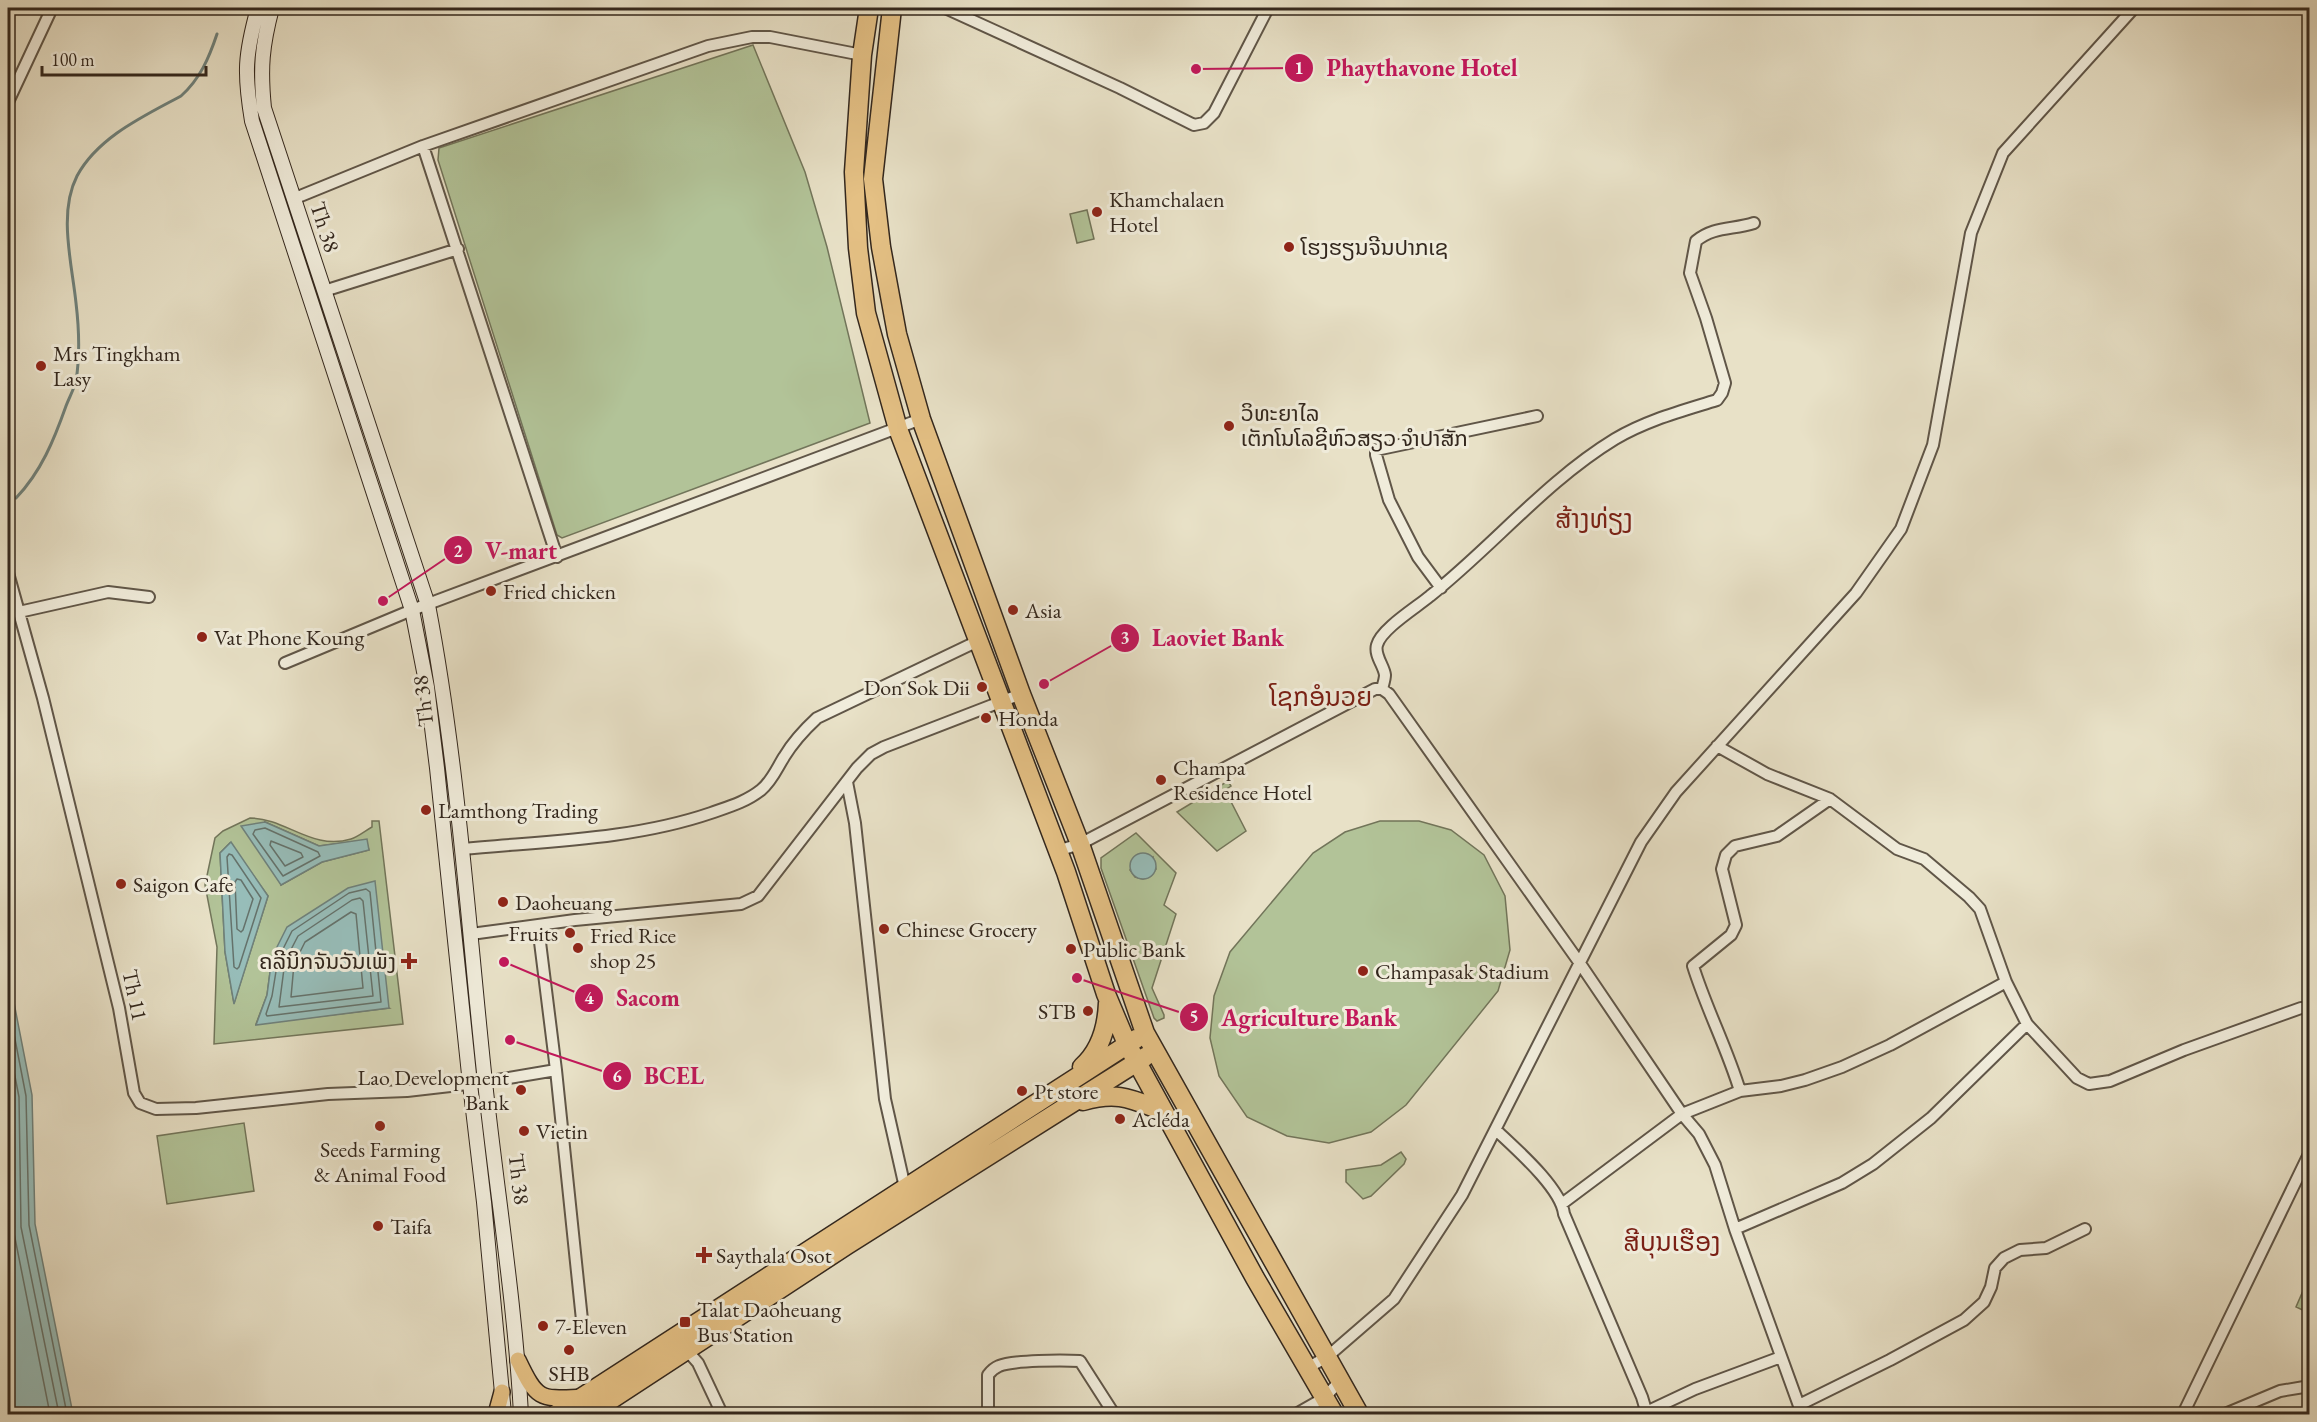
<svg xmlns="http://www.w3.org/2000/svg" width="2317" height="1422" viewBox="0 0 2317 1422" font-family="'EB Garamond','Noto Sans Lao',serif">
<style>
.green{fill:#b2c398;stroke:#72755a;stroke-width:1.5;fill-rule:evenodd}
.water{fill:#97bdb9;stroke:#6f817b;stroke-width:1.5}
.lines{fill:none;stroke-linecap:round;stroke-linejoin:round}
.shore{stroke:#65726b;stroke-width:1.5}
.stream{stroke:#6f817b;stroke-width:3}
.street-casing{stroke:#605648;stroke-width:14}
.secondary-casing{stroke:#33271d;stroke-width:16}
.primary-casing{stroke:#33271d;stroke-width:18}
.highway-casing{stroke:#33271d;stroke-width:21}
.street{stroke:#f0ecdb;stroke-width:10}
.secondary{stroke:#f0ecdb;stroke-width:14}
.primary{stroke:#e4c084;stroke-width:15}
.highway{stroke:#e4c084;stroke-width:18}
.poi-dot{fill:#8f2418;stroke:#f0ecdb;stroke-width:2}
.labels{text-anchor:middle;dominant-baseline:central;stroke-width:6;stroke-linejoin:round;paint-order:stroke}
.poi-label{font-size:22px;fill:#33271d;stroke:#f0ecdb;text-anchor:start}
.street-label{font-size:22px;fill:#33271d;stroke:#f0ecdb}
.quarter-label{font-size:26px;fill:#7a1f14;stroke:#f0ecdb}
.leader{fill:none;stroke:#c2185b;stroke-width:2}
.callout-dot{fill:#c2185b;stroke:#f0ecdb;stroke-width:2}
.mark-label{font-size:18px;text-anchor:middle;font-weight:bold;fill:#fff}
.callout-label{font-size:24px;text-anchor:middle;font-weight:bold;fill:#c2185b;stroke:#f0ecdb;stroke-width:6;stroke-linejoin:round;paint-order:stroke}
</style>
<rect width="100%" height="100%" fill="#e8e1c7"/>
<filter id="stains"><feTurbulence type="fractalNoise" baseFrequency=".00333" numOctaves="4"/><feColorMatrix values="0 0 0 0 .2 0 0 0 0 .09 0 0 0 0 .02 0 0 0 .5 -.17"/></filter>
<radialGradient id="worn" r=".72"><stop offset=".6" stop-color="#630" stop-opacity="0"/><stop offset="1" stop-color="#630" stop-opacity=".3"/></radialGradient>
<path class="green" d="M753,45L805,172L827,247L870,423L562,538L557,535L438,160L439,148Z
M1087,210L1094,239L1077,243L1070,214Z
M1228,781L1231,786L1225,790L1246,831L1217,851L1177,812Z
M250,818C286,818 312,851 351,839C358,837 365,831 372,827V821H379L403,1024L214,1044L217,947L205,885L215,838L223,831ZM265,822L319,846L366,840L369,850L322,862L281,885ZM230,843L268,896L234,1003L225,952L220,853ZM272,957L389,1008L256,1024L267,995Z
M1380,821H1419L1451,830L1484,855L1505,896L1510,950L1498,991L1406,1105L1371,1132L1329,1143L1287,1136L1247,1117L1219,1076L1210,1038L1214,996L1230,952L1313,853L1345,832Z
M1136,833L1176,873L1164,905L1176,914L1152,988L1164,1015V1018L1157,1021L1154,1018L1101,868V858ZM1153,857L1156,869L1151,876L1143,879L1135,877L1130,870Z
M244,1123L254,1191L167,1204L157,1136Z
M1401,1152L1406,1159L1404,1164L1371,1196L1363,1199L1346,1182V1170L1381,1165Z
M2309,1277V1313L2296,1307Z"/>
<path class="water" d="M265,822L319,846L367,839L369,850L322,862L281,885L241,826Z
M231,842L268,896L234,1004L225,952L220,853Z
M1130 866a13 13 0 1 1 26 0a13 13 0 1 1-26 0Z
M375,881L389,1008L256,1025L267,995L272,957L287,927L348,888Z
M8,972L32,1095L35,1224L73,1414H8Z"/>
<g class="lines">
<path class="shore" d="M265,828L318,852L320,856L283,876L253,834L255,830Z
M271,841L301,853L303,857L285,866L270,845Z
M229,854L232,855L261,898L239,967L237,969L234,967L227,857Z
M237,879L241,880L253,899L243,930L241,932L237,929L235,882Z
M366,889L370,892L381,1002L267,1016L266,1014L272,996L278,959L292,931L349,893Z
M360,898L363,901L373,996L279,1007L285,961L298,936L352,900Z
M351,912L356,914L363,988L291,997L294,964L305,942Z
M8,1003L26,1096L29,1225L67,1414
M8,1041L19,1097L21,1227L59,1414
M8,1087L10,1098L13,1228L50,1414"/>
<path class="stream" d="M16,498C41,472 54,440 66,406C69,398 74,389 76,381C80,356 79,328 76,303C72,264 58,213 77,176C98,137 144,116 181,96C200,79 209,58 217,34"/>
<defs>
<path id="street" d="M945,8L1120,88L1194,125L1204,123L1214,113L1268,8
M8,102L52,8
M423,146L557,557
M293,199L423,146L708,46L752,37H770L862,55
M324,291L458,249
M8,573L43,698L119,1008L134,1093L140,1103L156,1109L196,1108L328,1094L407,1091L485,1082L556,1070
M1441,588L1418,557L1389,500L1376,455V450L1537,416
M19,612L108,592L149,597
M285,663L412,610L921,419
M1382,689C1383,685 1385,679 1385,675C1384,666 1374,655 1377,645C1381,629 1417,607 1430,596C1493,546 1546,481 1615,439C1647,420 1682,411 1717,400L1722,393L1725,383L1706,318L1690,273L1696,241C1714,226 1733,230 1754,223
M1717,746L1767,774L1830,799L1897,849L1924,859L1969,897L1980,909L2006,982L2027,1024L2077,1078L2089,1084L2110,1081L2184,1050L2301,1008H2310
M847,782L855,823L885,1099L906,1192
M462,849C545,841 632,840 711,813C728,807 746,802 761,790C772,781 777,768 784,757C793,742 804,730 817,718L978,641
M1057,851L1080,844L1375,689H1382L1389,694L1579,962L1682,1114L1699,1134L1715,1165L1735,1229L1802,1414
M538,926L556,1070L582,1320L586,1330
M471,934L575,920L741,904L758,896L857,768L871,754L884,747L1021,694
M1740,1091C1727,1048 1706,1008 1693,966L1731,935L1736,925L1722,869L1726,855L1735,846L1777,836L1830,799
M1496,1130C1516,1149 1561,1188 1564,1214L1642,1397L1647,1414
M1563,1203L1682,1114L1740,1091L1781,1086L1805,1080L1842,1067L1890,1045L2006,982
M1735,1229L1842,1183L1873,1164L1931,1118L2027,1024
M684,1347L698,1363L722,1414
M1307,1368L1327,1357L1394,1299L1462,1195L1641,842L1676,792L1856,593L1901,529L1933,445L1971,233L2003,153L2134,8
M1799,1405L1890,1360L1964,1320L1984,1302L1991,1287L1995,1268L2004,1258L2020,1250L2046,1248L2085,1229
M988,1414V1375C991,1371 994,1368 999,1366C1013,1360 1064,1360 1080,1361L1114,1414
M1296,1414L1324,1398L1341,1380
M1642,1414L1695,1389L1781,1357
M2183,1414L2310,1152
M2225,1414L2280,1391L2310,1386"/>
<path id="secondary" d="M258,8C245,55 244,73 252,121L412,610L427,687L437,768L470,1084L484,1202L504,1414
M272,8C262,46 260,68 264,108L428,605C458,762 468,923 485,1082C497,1193 515,1303 521,1414"/>
<path id="primary" d="M518,1360C538,1402 540,1399 585,1397
M496,1414L502,1392"/>
<path id="highway" d="M869,8L862,55L854,172L858,248L866,313L898,429L1066,872L1106,994L1127,1044L1255,1278L1334,1414
M892,8L873,179L881,247L897,334L921,419L1021,694L1080,844L1145,1033L1359,1414
M1082,1067C1100,1051 1107,1027 1108,1003
M1083,1101C1118,1091 1131,1099 1163,1111
M556,1414L1136,1039
M589,1414L847,1245L1145,1057"/>
</defs>
<use href="#street" class="street-casing"/>
<use href="#secondary" class="secondary-casing"/>
<use href="#primary" class="primary-casing"/>
<use href="#highway" class="highway-casing"/>
<use href="#street" class="street"/>
<use href="#secondary" class="secondary"/>
<use href="#primary" class="primary"/>
<use href="#highway" class="highway"/>
</g>
<g class="poi-dot">
<circle cx="1097" cy="212" r="6"/>
<circle cx="1289" cy="247" r="6"/>
<circle cx="41" cy="366" r="6"/>
<circle cx="1229" cy="426" r="6"/>
<circle cx="491" cy="591" r="6"/>
<circle cx="1013" cy="610" r="6"/>
<circle cx="202" cy="637" r="6"/>
<circle cx="982" cy="687" r="6"/>
<circle cx="986" cy="718" r="6"/>
<circle cx="1161" cy="780" r="6"/>
<circle cx="426" cy="810" r="6"/>
<circle cx="121" cy="884" r="6"/>
<circle cx="503" cy="902" r="6"/>
<circle cx="884" cy="929" r="6"/>
<circle cx="570" cy="933" r="6"/>
<circle cx="578" cy="948" r="6"/>
<circle cx="1071" cy="949" r="6"/>
<path d="M406 952h6v6h6v6h-6v6h-6v-6h-6v-6h6z"/>
<circle cx="1363" cy="971" r="6"/>
<circle cx="1088" cy="1011" r="6"/>
<circle cx="521" cy="1090" r="6"/>
<circle cx="1022" cy="1091" r="6"/>
<circle cx="1120" cy="1119" r="6"/>
<circle cx="380" cy="1126" r="6"/>
<circle cx="524" cy="1131" r="6"/>
<circle cx="378" cy="1226" r="6"/>
<path d="M701 1246h6v6h6v6h-6v6h-6v-6h-6v-6h6z"/>
<rect x="679" y="1316" width="12" height="12" rx="3"/>
<circle cx="543" cy="1326" r="6"/>
<circle cx="569" cy="1350" r="6"/>
</g>
<g class="labels">
<g class="poi-label">
<text x="1109" y="199">Khamchalaen<tspan x="1109" dy="25">Hotel</tspan></text>
<text x="1301" y="247">ໂຮງຮຽນຈີນປາກເຊ</text>
<text x="53" y="353">Mrs Tingkham<tspan x="53" dy="25">Lasy</tspan></text>
<text x="1241" y="413">ວິທະຍາໄລ<tspan x="1241" dy="25">ເຕັກໂນໂລຊີຫົວສຽວ ຈຳປາສັກ</tspan></text>
<text x="503" y="591">Fried chicken</text>
<text x="1025" y="610">Asia</text>
<text x="214" y="637">Vat Phone Koung</text>
<text x="970" y="687" text-anchor="end">Don Sok Dii</text>
<text x="998" y="718">Honda</text>
<text x="1173" y="767">Champa<tspan x="1173" dy="25">Residence Hotel</tspan></text>
<text x="438" y="810">Lamthong Trading</text>
<text x="133" y="884">Saigon Cafe</text>
<text x="515" y="902">Daoheuang</text>
<text x="896" y="929">Chinese Grocery</text>
<text x="558" y="933" text-anchor="end">Fruits</text>
<text x="590" y="935">Fried Rice<tspan x="590" dy="25">shop 25</tspan></text>
<text x="1083" y="949">Public Bank</text>
<text x="396" y="961" text-anchor="end">ຄລີນິກຈັນວັນເພັງ</text>
<text x="1375" y="971">Champasak Stadium</text>
<text x="1076" y="1011" text-anchor="end">STB</text>
<text x="509" y="1077" text-anchor="end">Lao Development<tspan x="509" dy="25">Bank</tspan></text>
<text x="1034" y="1091">Pt store</text>
<text x="1132" y="1119">Acléda</text>
<text x="536" y="1131">Vietin</text>
<text x="380" y="1149" text-anchor="middle">Seeds Farming<tspan x="380" dy="25">&amp; Animal Food</tspan></text>
<text x="390" y="1226">Taifa</text>
<text x="716" y="1255">Saythala Osot</text>
<text x="697" y="1309">Talat Daoheuang<tspan x="697" dy="25">Bus Station</tspan></text>
<text x="555" y="1326">7-Eleven</text>
<text x="569" y="1373" text-anchor="middle">SHB</text>
</g>
<g class="street-label">
<text transform="translate(325 227) rotate(72)">Th 38</text>
<text transform="translate(423 701) rotate(-97)">Th 38</text>
<text transform="translate(135 995) rotate(78)">Th 11</text>
<text transform="translate(519 1179) rotate(83)">Th 38</text>
</g>
<g class="quarter-label">
<text x="1594" y="519">ສ້າງທ່ຽງ</text>
<text x="1321" y="697">ໂຊກອໍນວຍ</text>
<text x="1672" y="1242">ສີບຸນເຮືອງ</text>
</g>
</g>
<path class="leader" d="M1196 69L1299 68M383 601L458 550M1044 684L1125 638M504 962L589 998M1077 978L1194 1017M510 1040L617 1076"/>
<g class="callout-dot">
<circle cx="1196" cy="69" r="6"/>
<circle cx="383" cy="601" r="6"/>
<circle cx="1044" cy="684" r="6"/>
<circle cx="504" cy="962" r="6"/>
<circle cx="1077" cy="978" r="6"/>
<circle cx="510" cy="1040" r="6"/>
<circle cx="1299" cy="68" r="15"/>
<circle cx="458" cy="550" r="15"/>
<circle cx="1125" cy="638" r="15"/>
<circle cx="589" cy="998" r="15"/>
<circle cx="1194" cy="1017" r="15"/>
<circle cx="617" cy="1076" r="15"/>
</g>
<g class="mark-label">
<text x="1299" y="74">1</text>
<text x="458" y="557">2</text>
<text x="1125" y="644">3</text>
<text x="589" y="1004">4</text>
<text x="1194" y="1023">5</text>
<text x="617" y="1082">6</text>
</g>
<g class="callout-label">
<text x="1422" y="76">Phaythavone Hotel</text>
<text x="521" y="559">V-mart</text>
<text x="1218" y="646">Laoviet Bank</text>
<text x="648" y="1006">Sacom</text>
<text x="1309" y="1026">Agriculture Bank</text>
<text x="674" y="1084">BCEL</text>
</g>
<rect width="2317" height="1422" fill="none" stroke="#e8e1c7" stroke-width="30"/>
<rect x="9" y="9" width="2299" height="1404" fill="none" stroke="#33271d" stroke-width="3"/>
<rect x="15" y="15" width="2287" height="1392" fill="none" stroke="#33271d" stroke-width="1.5"/>
<path d="M42 66v9h164v-9" fill="none" stroke="#33271d" stroke-width="3"/>
<text x="51" y="66" font-size="18" fill="#33271d" stroke="#f0ecdb" stroke-width="4.5" paint-order="stroke">100 m</text>
<rect width="100%" height="100%" filter="url(#stains)"/>
<rect width="100%" height="100%" fill="url(#worn)"/>
</svg>
